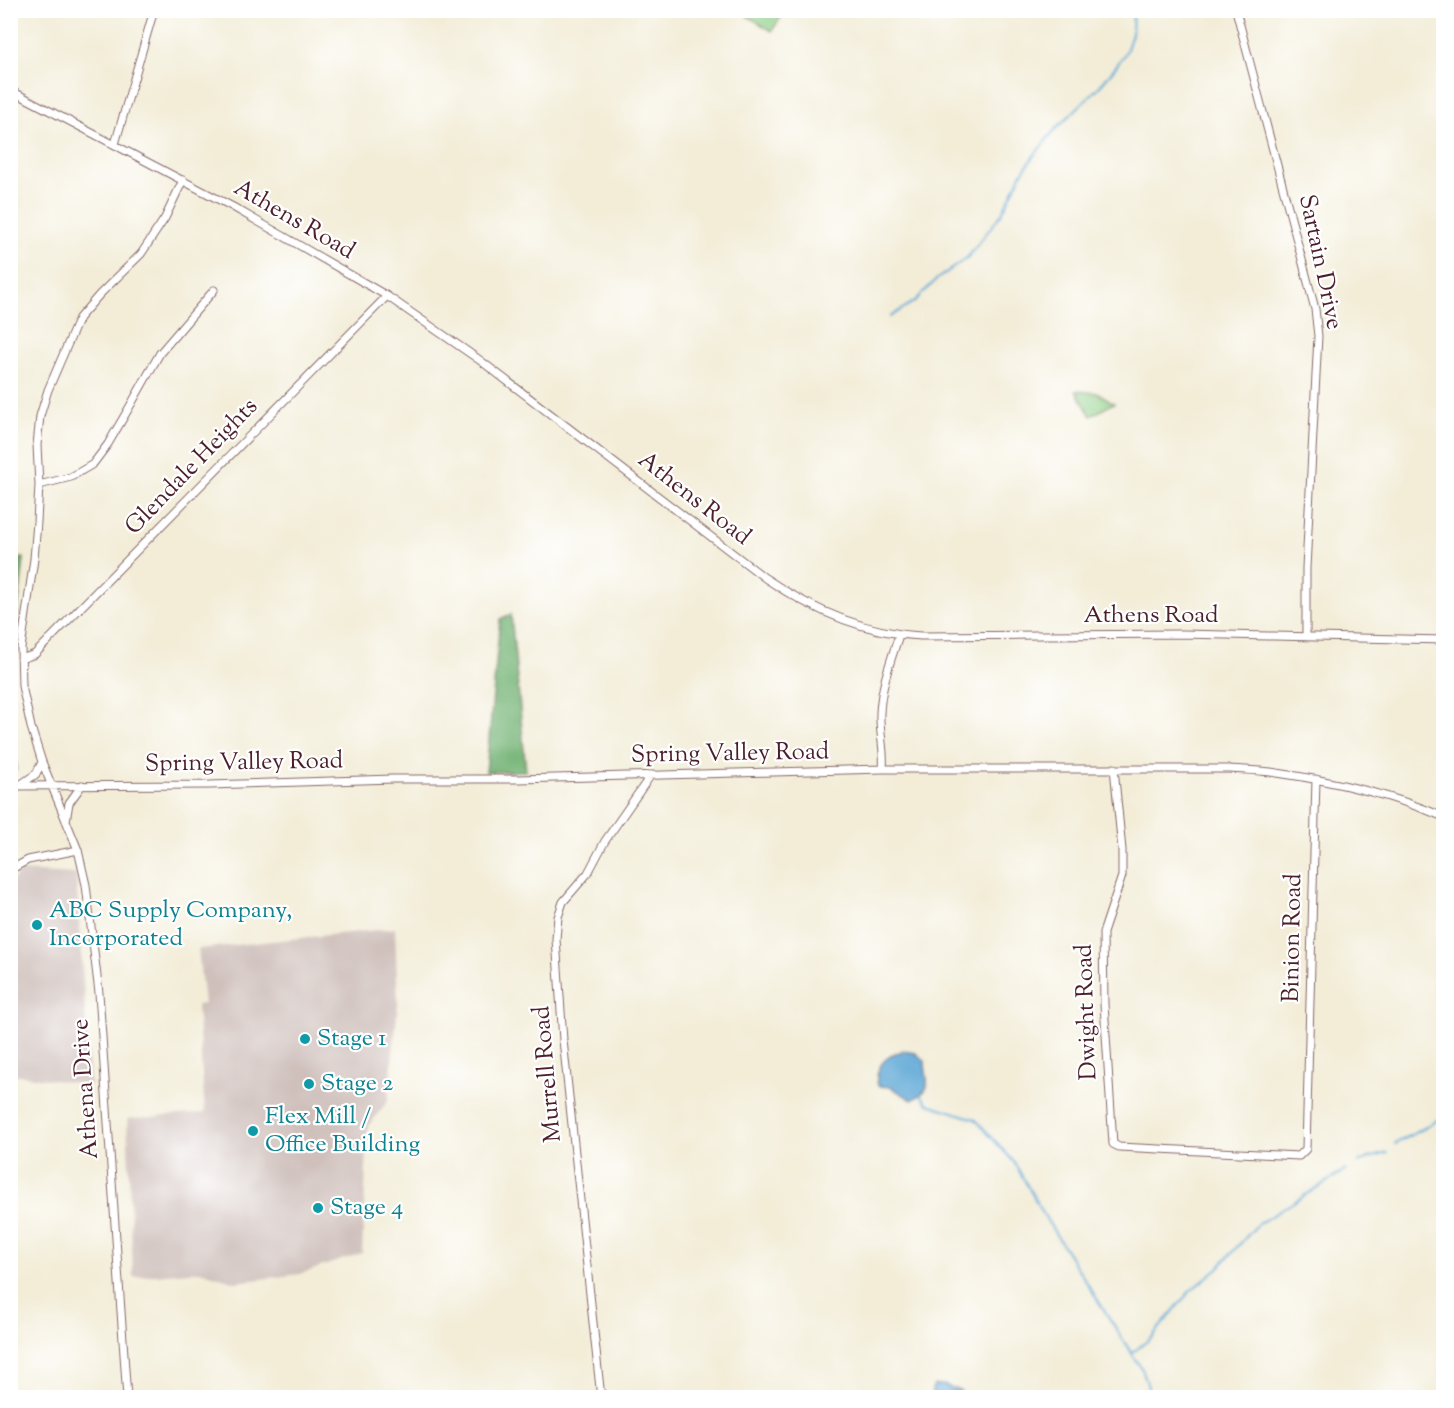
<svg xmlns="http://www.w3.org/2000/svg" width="1454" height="1408" viewBox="0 0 1454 1408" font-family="'Sorts Mill Goudy',serif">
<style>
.industrial{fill:#cfc0bb}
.green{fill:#8dcf86;stroke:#6c7758;stroke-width:1.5}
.forest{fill:#72b273;stroke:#5e684f;stroke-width:1.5}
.water{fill:#5ea8d6;stroke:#546480;stroke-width:1.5}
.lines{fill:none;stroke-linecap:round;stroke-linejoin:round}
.stream{stroke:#5ea8d6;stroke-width:2}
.minor-casing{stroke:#856768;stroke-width:9}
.minor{stroke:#fff;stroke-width:7}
.culture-dot{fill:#0f9aa8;stroke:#fff;stroke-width:2}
.labels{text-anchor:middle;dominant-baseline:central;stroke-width:4.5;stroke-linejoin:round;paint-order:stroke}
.street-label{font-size:24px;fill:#4a1f2b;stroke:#fff}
.culture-label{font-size:24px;fill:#0d838f;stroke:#fff;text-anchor:start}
</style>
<rect width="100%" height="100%" fill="#fff"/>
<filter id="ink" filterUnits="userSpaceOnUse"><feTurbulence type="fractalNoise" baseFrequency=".0167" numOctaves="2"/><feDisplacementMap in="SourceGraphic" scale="12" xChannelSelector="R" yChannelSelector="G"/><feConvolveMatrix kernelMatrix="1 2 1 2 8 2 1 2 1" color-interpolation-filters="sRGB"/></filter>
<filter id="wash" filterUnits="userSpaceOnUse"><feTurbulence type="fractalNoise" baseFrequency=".008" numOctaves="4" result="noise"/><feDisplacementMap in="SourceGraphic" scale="24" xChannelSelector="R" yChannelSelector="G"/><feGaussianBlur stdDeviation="1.35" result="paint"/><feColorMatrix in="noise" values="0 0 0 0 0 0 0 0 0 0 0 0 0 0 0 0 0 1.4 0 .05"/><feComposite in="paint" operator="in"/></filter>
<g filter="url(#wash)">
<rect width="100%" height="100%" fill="#f3edd8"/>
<path class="industrial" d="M21,871L76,874L90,1085L11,1074V882Z
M395,928L398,1004L388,1101L368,1126L362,1253L300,1274L236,1282L200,1271L133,1277L127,1119L205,1113L197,1005L204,1004L198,949Z"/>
<path class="green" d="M739,11H785L772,31Z
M1076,391L1098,393L1114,403L1091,416Z"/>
<path class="forest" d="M24,558L11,674V559Z
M511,614L526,771L486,772L500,619Z
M10,714L16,763V771H11Z"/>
<path class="water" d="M903,1051L916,1053L925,1061C925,1082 936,1087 912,1100L891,1087L878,1086C873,1068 886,1055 903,1051Z
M934,1385H944L961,1391V1397H933L932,1389Z"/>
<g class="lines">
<path class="stream" d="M890,317L915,301L937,279L968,257L1002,213L1022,173L1033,157L1052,133L1100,86L1117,65L1126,52L1132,34L1133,10
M921,1095L928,1104L975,1119L1014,1162L1048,1222L1143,1371L1152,1398
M1395,1144L1430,1125L1444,1115
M1358,1163L1368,1158L1388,1153
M1132,1353L1152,1337L1190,1291L1218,1268L1258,1224L1346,1170"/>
</g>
</g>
<g filter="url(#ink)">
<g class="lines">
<defs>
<path id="minor" d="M1236,10L1315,309L1318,336L1306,568V636
M10,90L233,207L387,296L481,361L765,578C812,610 863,633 921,636L1183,634L1444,640
M115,144L154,10
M39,485L71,477L93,464L108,444L129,408L160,353L214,290
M21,659L35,654L387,296
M1114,768L1122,850V876L1103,933L1104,1004L1113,1144L1119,1147L1299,1156L1306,1149L1316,779
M883,769C885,750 879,732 880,713C881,686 891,660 899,635
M20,785L36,774L42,762
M10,786L210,785L393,779H519L883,769H1230C1245,770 1261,770 1277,773C1334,781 1390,794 1444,817
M66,821L69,803L82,785
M10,870L28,860L78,850
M127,1398L99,993L86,885L78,850L42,762L31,727L22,686L21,648L34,559L37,522L39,485L37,445L40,416L48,390L79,318L100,294L141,254L165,218L183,180
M601,1398L563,1040L556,939L558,917L563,902L588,873L605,841L651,775"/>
</defs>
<use href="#minor" class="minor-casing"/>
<use href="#minor" class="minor"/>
</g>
</g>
<g class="culture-dot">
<circle cx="37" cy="925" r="6"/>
<circle cx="305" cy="1039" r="6"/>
<circle cx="309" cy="1084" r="6"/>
<circle cx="253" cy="1131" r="6"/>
<circle cx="318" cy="1208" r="6"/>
</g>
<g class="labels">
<g class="street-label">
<text transform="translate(294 220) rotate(30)">Athens Road</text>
<text transform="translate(1320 262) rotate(78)">Sartain Drive</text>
<text transform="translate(192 467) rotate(-46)">Glendale Heights</text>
<text transform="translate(694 499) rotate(38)">Athens Road</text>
<text x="1151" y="616">Athens Road</text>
<text transform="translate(730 754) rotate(-1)">Spring Valley Road</text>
<text transform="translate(244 763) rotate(-1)">Spring Valley Road</text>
<text transform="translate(1293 938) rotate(-89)">Binion Road</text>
<text transform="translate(1087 1012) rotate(-92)">Dwight Road</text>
<text transform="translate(548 1074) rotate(-95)">Murrell Road</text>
<text transform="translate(86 1089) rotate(-94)">Athena Drive</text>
</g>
<g class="culture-label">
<text x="49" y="911">ABC Supply Company,<tspan x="49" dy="28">Incorporated</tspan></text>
<text x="317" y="1039">Stage 1</text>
<text x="321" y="1084">Stage 2</text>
<text x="265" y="1117">Flex Mill /<tspan x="265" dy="28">Office Building</tspan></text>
<text x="330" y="1208">Stage 4</text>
</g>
</g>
<rect width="1454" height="1408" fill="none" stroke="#fff" stroke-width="36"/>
</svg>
